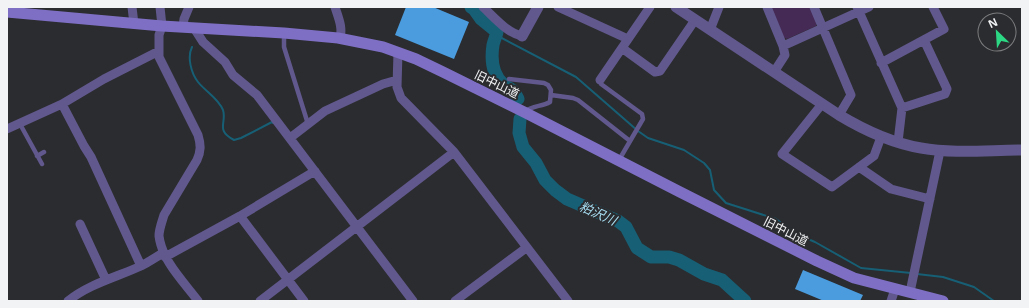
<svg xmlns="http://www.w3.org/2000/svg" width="1029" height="308" viewBox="0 0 1029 308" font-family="'Noto Sans','Noto Sans JP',sans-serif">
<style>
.green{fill:#452a55}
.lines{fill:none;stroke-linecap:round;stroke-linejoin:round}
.stream{stroke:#175f75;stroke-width:2}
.river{stroke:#175f75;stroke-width:13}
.building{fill:#4a9cde}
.service{stroke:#61588d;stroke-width:4.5}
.minor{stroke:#61588d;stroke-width:9}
.tertiary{stroke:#61588d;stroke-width:11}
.secondary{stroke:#7e6fc4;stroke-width:11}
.labels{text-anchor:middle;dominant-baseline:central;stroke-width:4;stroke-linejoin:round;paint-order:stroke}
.street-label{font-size:12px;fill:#f2f3f5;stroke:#2b2c2f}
.water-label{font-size:13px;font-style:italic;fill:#a7def2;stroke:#2b2c2f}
</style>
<rect width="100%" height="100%" fill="#2b2c2f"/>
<path class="green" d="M770,7H810L817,22L816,26L787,39L783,37Z"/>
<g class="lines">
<path class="stream" d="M496,35L576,77L638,131L648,138L684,150L704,163L710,170L714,190L726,203L776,219L796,234L815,242L861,268L911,273
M192,47C187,57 191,73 198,82C206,92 218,98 223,110C227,123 215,130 234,140L241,138L272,122L273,123
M917,274L943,277L974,287L994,301"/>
<path class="river" d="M471,7L474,9L481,19L497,32C496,37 494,40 493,45C491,58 492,74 503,84C512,91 512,87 518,99
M520,119L519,133L523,147L536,163L545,180L555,190L567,199L618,221L626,227L637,248L651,257H669L679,260L704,274L722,280L745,301"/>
</g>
<path class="building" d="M406,7H433L469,22L454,59L395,35Z
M803,270L863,295L860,301H824L795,289Z"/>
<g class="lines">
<path class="service" d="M284,34V47L308,124
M509,79L544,83L548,85L551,90L550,102C541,107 533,105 524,112
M600,80L601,84L642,114L643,119L619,160
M551,95L573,98L578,100L630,141
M20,124L42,164
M37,156L44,152"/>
<path class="minor" d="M132,7L134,24
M160,7L162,26L159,35V57L198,135C201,145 201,151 197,160L164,215C162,222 159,229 159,236C162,261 184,282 198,301
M335,7C338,17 343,27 340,38
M483,7C494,17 507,33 522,36
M558,7L628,39
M767,7L783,46L785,55L774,72
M814,7L851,95L839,115
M857,7L902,108L898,142
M183,27L184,19L189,7
M194,28L203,42L225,62L233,75L257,95L413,301
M710,30L719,7
M783,46L869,7
M622,48L655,72L660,71L695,20
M398,52L397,87L401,98L454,152L568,301
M881,63L944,29L933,7
M600,80L650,7
M62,104L84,146L91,157L141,266
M822,104L782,154L832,187L874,156L881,137
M902,108L945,94L947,89L924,40
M7,129L62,104L104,79L159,51
M290,138L325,111L383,84L397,80
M859,167L891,189L930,199
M240,216L304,301
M80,224L106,280
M165,257L240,216L315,171
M910,292L940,151
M68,301C89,284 117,277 141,266C149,262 156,257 163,253
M260,301L454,152
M455,301L526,248
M891,301L895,289"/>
<path class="tertiary" d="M676,7L839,115C864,130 891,143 921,148C954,154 989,150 1022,150
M522,36L538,7"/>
<path class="secondary" d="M7,12L162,26L284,33L338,38L383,47L416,59L443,72L524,112L680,192L817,261L854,278L943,301"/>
</g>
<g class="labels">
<g class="street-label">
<text transform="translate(497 84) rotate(26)">旧中山道</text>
<text transform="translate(786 231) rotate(27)">旧中山道</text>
</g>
<g class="water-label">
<text transform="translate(598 213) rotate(24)">粕沢川</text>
</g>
</g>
<rect width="1029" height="308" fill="none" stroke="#f2f3f5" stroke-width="16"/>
<g transform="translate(997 32) rotate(335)"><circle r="19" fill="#2b2c2f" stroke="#7b7c7e"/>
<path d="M0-3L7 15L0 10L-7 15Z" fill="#2cd884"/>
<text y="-6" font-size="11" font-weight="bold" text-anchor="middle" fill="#f2f3f5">N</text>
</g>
</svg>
